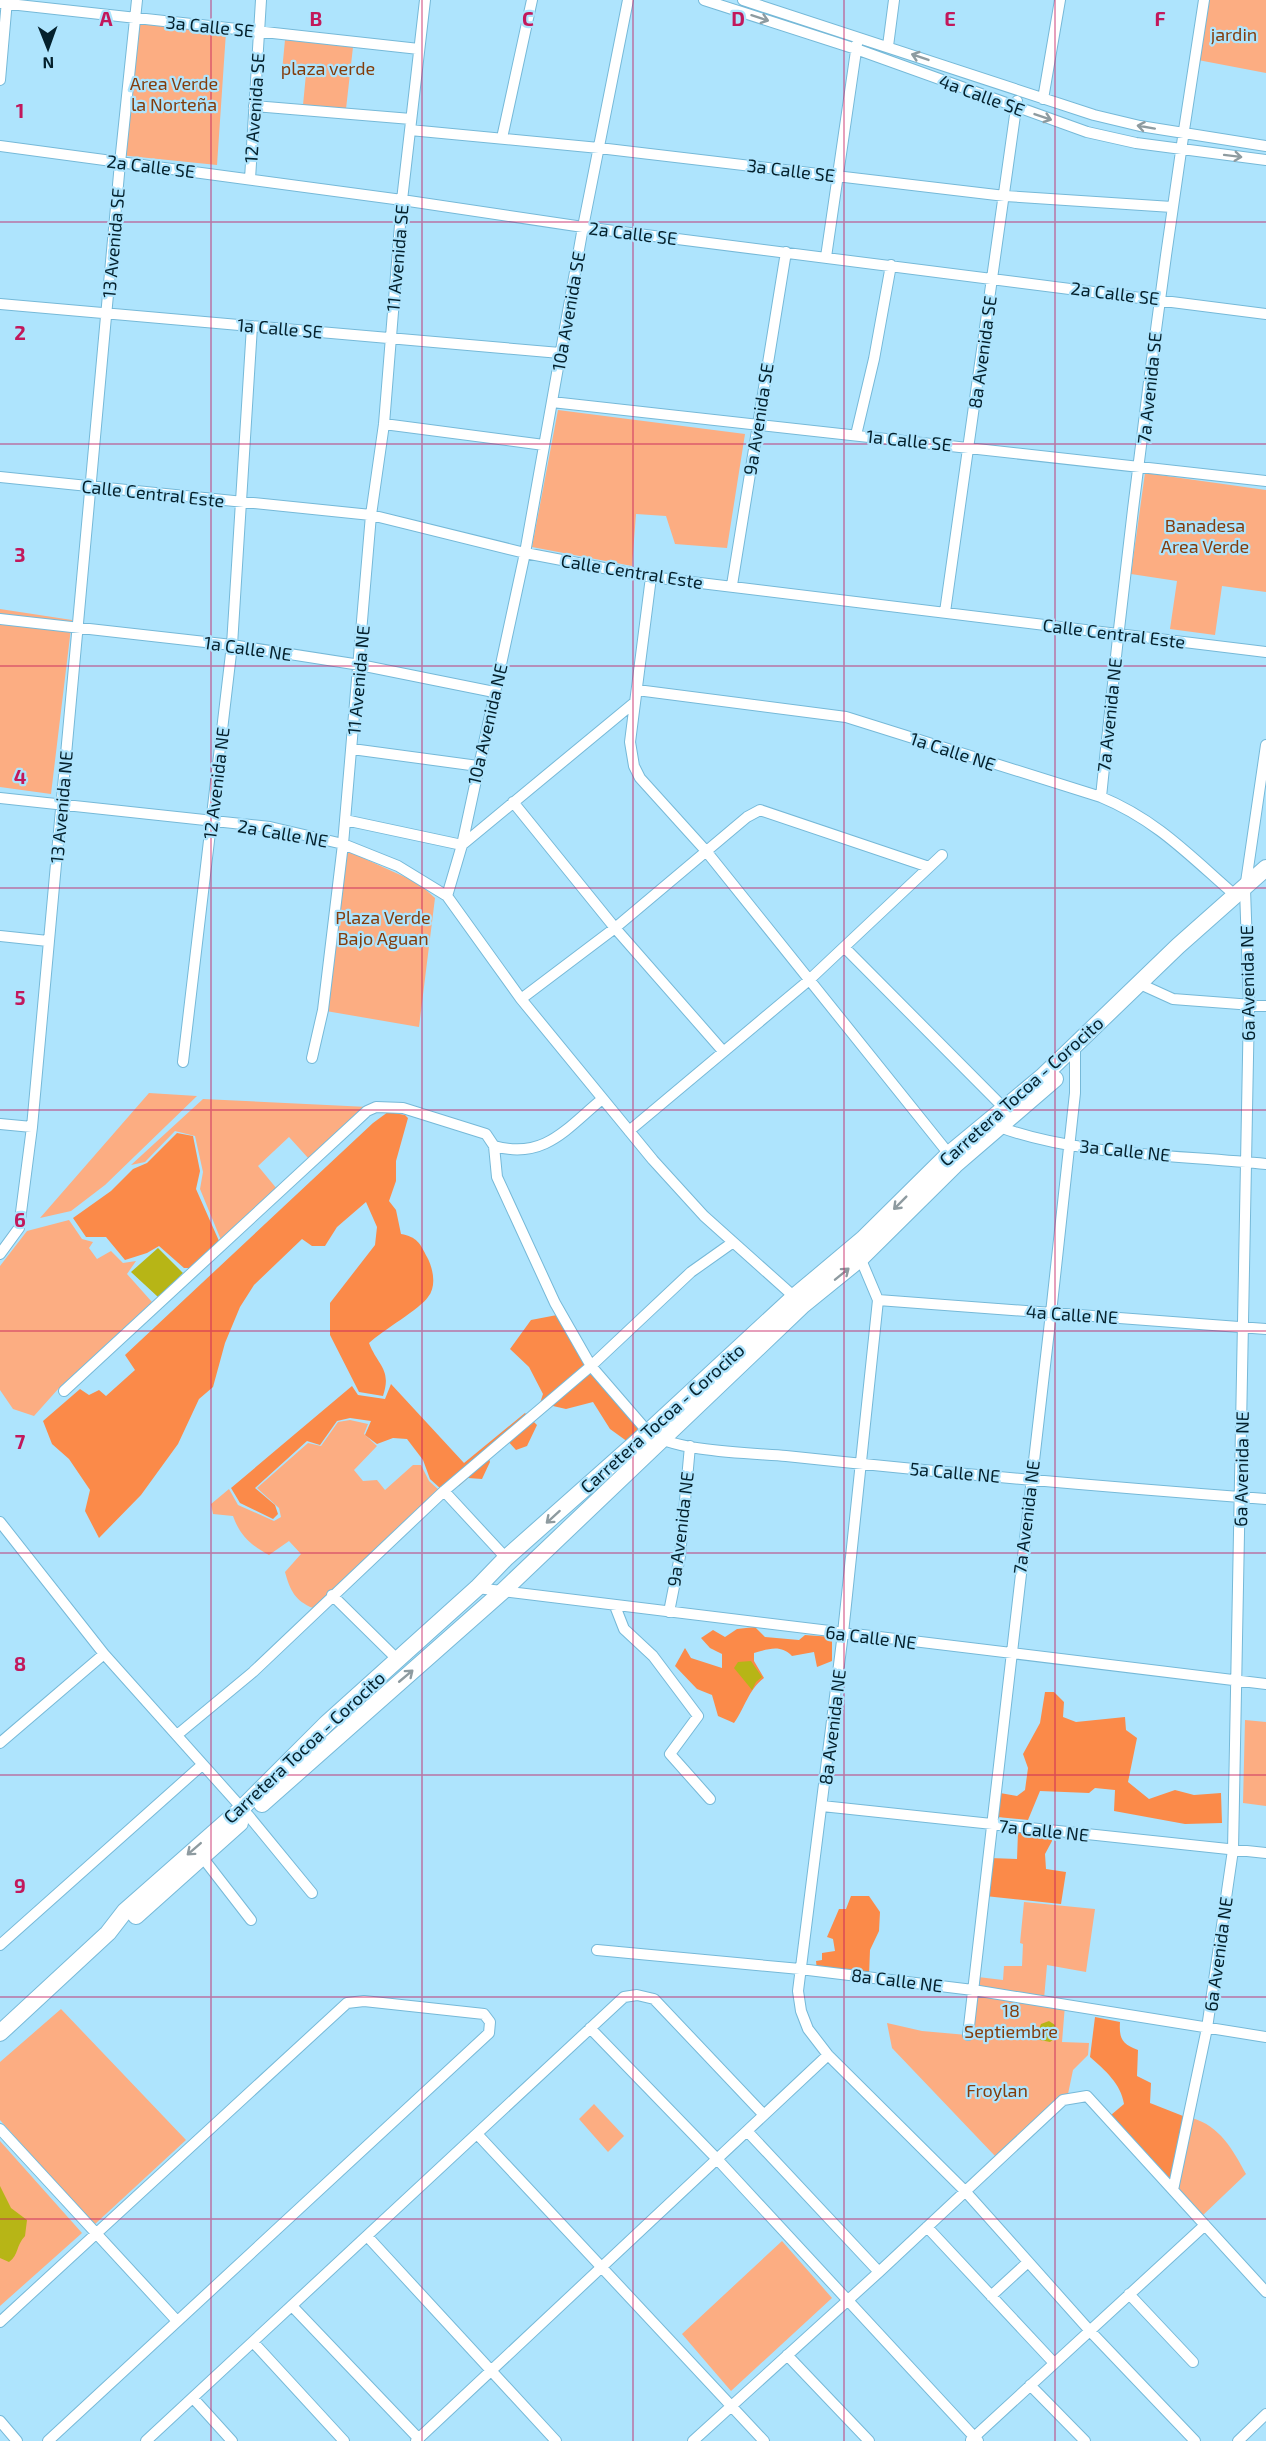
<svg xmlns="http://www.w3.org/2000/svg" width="1266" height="2441" viewBox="0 0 1266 2441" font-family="'Exo 2',sans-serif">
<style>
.green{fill:#fcad82}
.forest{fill:#fb8a49}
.water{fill:#b7b516}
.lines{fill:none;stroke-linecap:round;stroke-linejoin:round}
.street-casing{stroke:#76b9d8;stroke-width:12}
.primary-casing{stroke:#76b9d8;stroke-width:18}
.street{stroke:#fff;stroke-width:10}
.primary{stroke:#fff;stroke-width:16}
.oneway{stroke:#8e9ba0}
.grid{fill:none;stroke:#c2185b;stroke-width:1.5;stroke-opacity:0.55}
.labels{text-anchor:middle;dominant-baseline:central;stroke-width:4.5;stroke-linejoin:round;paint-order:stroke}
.street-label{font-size:18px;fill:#04212d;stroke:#aee4fd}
.park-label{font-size:18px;fill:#833c0b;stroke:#aee4fd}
.grid-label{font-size:20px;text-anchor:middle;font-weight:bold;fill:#c2185b;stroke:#aee4fd;stroke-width:4.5;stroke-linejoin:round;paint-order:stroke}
</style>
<rect width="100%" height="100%" fill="#aee4fd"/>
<path class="green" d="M1209,0H1266V73L1198,60Z
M134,19L226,32L217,165L119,155Z
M285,40L353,47L346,109L303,105L306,74L282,71Z
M558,410L745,434L727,548L675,544L666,516L636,514L632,566L532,547Z
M1145,473L1266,490V592L1222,586L1215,635L1170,629L1177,581L1131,574Z
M0,609L72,620L51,794L0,787Z
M341,848L418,883L435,898L419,1027L326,1011Z
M149,1093L197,1096L105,1185L71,1211L40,1218Z
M203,1099L368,1107L309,1159L289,1137L258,1166L277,1189L221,1240L200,1189L203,1172L195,1136L175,1131L145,1162L131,1165Z
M69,1220L82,1239L93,1242L89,1248L97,1259L111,1251L123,1263L136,1261L127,1274L152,1302L59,1388L34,1416L13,1409L0,1390V1266L27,1231Z
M350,1420L368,1424L364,1434L377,1446L354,1470L363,1481L377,1480L385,1490L413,1465H421L429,1481L440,1491L313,1608C295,1601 290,1590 285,1572L301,1554L289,1541L269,1555C251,1545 240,1536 233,1516L213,1514L211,1504L229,1489L238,1505L274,1521L281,1517L279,1508L257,1488L308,1443L321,1446L338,1422Z
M1245,1720L1266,1722V1806L1243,1803Z
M1024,1902L1095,1909L1086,1972L1047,1965L1044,1999L976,1988L978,1977L1003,1980L1004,1966H1022L1023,1944L1020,1943Z
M973,1990L1065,2005L1062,2042L1089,2043L1088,2055L1073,2070L1068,2094L1060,2097L995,2156L892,2048L887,2023L922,2031L967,2035Z
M61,2009L186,2140L94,2225L0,2120V2062Z
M594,2104L624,2136L608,2152L579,2119Z
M1192,2118C1220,2126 1233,2150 1246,2174L1201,2217L1176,2189Z
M0,2141L82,2233L0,2306Z
M782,2241L832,2298L731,2391L682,2334Z"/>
<path class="forest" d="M388,1112L405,1115L408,1118L396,1161V1181L389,1201L396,1210L401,1234C417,1237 420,1243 427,1257C433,1268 437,1286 428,1297C421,1308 382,1331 369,1343C378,1366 392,1369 383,1396L359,1392L330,1335V1303L375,1245L377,1227L366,1202L337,1227L325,1246H312L302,1239L254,1285L240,1307L225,1343L213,1387L199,1399L178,1444L141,1495L99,1538L85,1511L90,1490L69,1459L52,1444L43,1421L80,1389L89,1395L99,1390L106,1396L135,1370L125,1355L373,1123Z
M177,1133L193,1136L200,1171L196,1189L219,1241L192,1268H184L159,1246L147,1253L125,1260L106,1237H86L73,1218L111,1191L133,1169L147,1163Z
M557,1315L643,1433L628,1442L610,1429L593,1402L566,1409L540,1403L543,1394L529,1367L510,1349L531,1320Z
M391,1384L464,1463L525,1413L537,1425L527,1446L516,1450L506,1439L488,1454L490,1462L482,1479L468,1478L459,1486L441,1489L430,1479L423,1460L407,1439L393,1438L377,1444L365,1435L371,1421L350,1418L337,1421L320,1445L307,1441L255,1488L275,1505L278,1514L273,1519L240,1503L231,1488L352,1386L358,1395L385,1399Z
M755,1627L765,1637L799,1640L805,1635L832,1637V1661L817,1667L814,1652L792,1656C781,1644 768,1649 754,1653V1661L764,1678C748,1690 745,1708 734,1723L718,1716L712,1695L697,1689L675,1666L685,1648L691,1658L722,1668V1654L710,1648L701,1638L713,1630L725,1637L737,1629Z
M1045,1692H1054L1064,1702L1063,1717L1076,1722L1125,1717L1126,1730L1137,1738L1128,1782L1149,1799L1175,1790L1194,1795L1221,1793L1222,1823L1185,1824L1114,1811L1115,1790L1095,1788L1089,1793L1040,1791L1028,1820L997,1817L1000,1793L1017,1796L1025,1790L1028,1768L1023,1754L1040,1723Z
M1018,1832L1051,1837L1052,1841L1045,1854L1046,1869L1066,1872L1061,1904L985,1896L990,1858L1017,1859Z
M851,1896H869L880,1912L879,1931L870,1950L869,1975L817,1970L816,1961L822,1960V1953L835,1951L833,1939L827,1937L839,1909H846Z
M1095,2017L1120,2022C1119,2039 1122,2044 1138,2050L1137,2076L1151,2083L1150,2103L1183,2116L1171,2180L1111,2115L1124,2104C1121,2084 1105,2070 1090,2057Z"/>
<path class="water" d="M158,1248L183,1273L158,1297L131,1272Z
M751,1661L762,1677L756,1682L752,1690L734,1668L738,1662Z
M1049,2021L1055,2025L1054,2039L1050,2042L1035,2039L1041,2024Z
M0,2186L11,2208L27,2220L25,2236C16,2245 19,2255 9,2262L0,2258Z"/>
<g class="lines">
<defs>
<path id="street" d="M704,0L856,49L1087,132L1136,143L1266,160
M743,0L1094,115L1140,126L1266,146
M0,3L419,49
M888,46L894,0
M0,80L7,0
M1043,99L1060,0
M254,106L411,119
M410,130L599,148L1005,196L1172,207
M502,138L532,0
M0,146L402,200L583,227L1266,314
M250,179L261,0
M826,257L857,44
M0,304L560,353
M552,402L1266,481
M384,424L544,445
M856,435L874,359L891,265
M0,477L371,515L525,553L651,577L1266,652
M651,577L630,742L634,766L640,778L706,851L949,1154
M732,585L786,252
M945,612L1017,101
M0,619L232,645L360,665L494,692
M637,690L846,717L1101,797C1157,820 1191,857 1236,896
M352,749L478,766
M1101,797C1128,531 1162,265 1204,0
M0,798L270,827L343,844L398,866L447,896L521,999L653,1160L704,1216L799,1301
M513,802L615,928L722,1050
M345,820L462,845L635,702
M447,896L462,845L525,553L583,227L628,0
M0,936L48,941
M845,948L1003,1107
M1140,984L1173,999L1266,1006
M521,999L615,928L747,817L760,810L929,867
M312,1058L323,1010L343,844L371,515L384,424L402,200L425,0
M183,1062L232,645L252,326
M0,1124L32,1127
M997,1126C1074,1156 1183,1155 1266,1164
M629,1131L808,981L942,855
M494,1146C544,1160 566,1129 601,1100
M0,1254L19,1228L32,1127L120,163L137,0
M859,1255L878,1300L843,1633L798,1991L801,2011L808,2029L828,2055L965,2191L1090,2331L1195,2441
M878,1300L1266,1329
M64,1391L367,1111L376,1107L403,1108L486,1134L494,1146L497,1177L555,1303L591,1366L648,1432C674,1452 751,1453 786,1456C945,1473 1106,1487 1266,1499
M444,1491L506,1558
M0,1522L104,1654L248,1815L312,1893
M477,1588L1266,1684
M332,1595L397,1659
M615,1606L624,1629L653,1656L698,1716L670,1754L710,1799
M669,1612L680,1556L690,1446
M177,1735L253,1672L444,1491L591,1366L691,1272L732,1243
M0,1743L104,1654
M822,1806L1266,1853
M203,1858L251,1920
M0,1945L202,1765
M597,1950L800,1969L973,1990L1266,2037
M590,2028L717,2159L978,2441
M968,2035L1051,1313L1075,1093V1045
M0,2129L177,2321
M747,2131L879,2272
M478,2135L764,2441
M1173,2190L1207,2028L1233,1850L1249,1005L1245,889L1266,745
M927,2227L1054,2363
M367,2236L556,2441
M1129,2294L1193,2362
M991,2296L1028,2262
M292,2306L419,2439
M0,2322L347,2003L364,2001L484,2014L490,2022L489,2033L48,2441
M253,2342L344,2441
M787,2355L869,2441
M1030,2385L1085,2441
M193,2398L232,2441
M0,2421L17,2441
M971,2440L1205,2225
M146,2441L624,1997L637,1995L654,1999L764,2115
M416,2441L828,2055
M693,2441L879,2272L1063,2100L1087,2096L1266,2292
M1238,2441L1266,2414"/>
<path id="primary" d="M262,1804L503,1591L803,1305L861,1258L955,1165L1055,1079
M136,1916L240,1823
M0,2033L108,1933L125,1911L242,1808L326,1724L477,1588L506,1558L648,1432L795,1296L863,1239L949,1154L1042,1077L1178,946L1266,868"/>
</defs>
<use href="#street" class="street-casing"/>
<use href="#primary" class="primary-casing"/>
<use href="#street" class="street"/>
<use href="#primary" class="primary"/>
</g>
<defs><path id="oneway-shaft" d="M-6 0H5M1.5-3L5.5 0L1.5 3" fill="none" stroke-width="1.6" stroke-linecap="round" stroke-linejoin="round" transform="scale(1.5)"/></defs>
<g class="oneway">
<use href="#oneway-shaft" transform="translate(760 18) rotate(18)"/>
<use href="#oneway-shaft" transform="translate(920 57) rotate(-161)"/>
<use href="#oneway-shaft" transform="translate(1043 117) rotate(19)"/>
<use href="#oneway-shaft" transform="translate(1146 127) rotate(-170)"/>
<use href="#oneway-shaft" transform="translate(1233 156) rotate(7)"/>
<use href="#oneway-shaft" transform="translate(900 1203) rotate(135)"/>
<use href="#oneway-shaft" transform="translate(842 1274) rotate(-39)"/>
<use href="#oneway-shaft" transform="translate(553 1517) rotate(138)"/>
<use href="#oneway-shaft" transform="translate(406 1676) rotate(-40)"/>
<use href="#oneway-shaft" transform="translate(194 1849) rotate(139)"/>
</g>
<path class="grid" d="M211,0V2441M422,0V2441M633,0V2441M844,0V2441M1055,0V2441M0,222H1266M0,444H1266M0,666H1266M0,888H1266M0,1110H1266M0,1331H1266M0,1553H1266M0,1775H1266M0,1997H1266M0,2219H1266"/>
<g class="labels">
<g class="street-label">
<text transform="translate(210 26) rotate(6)">3a Calle SE</text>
<text transform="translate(982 95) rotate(20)">4a Calle SE</text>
<text transform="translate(254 108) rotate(-86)">12 Avenida SE</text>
<text transform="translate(151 166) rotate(7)">2a Calle SE</text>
<text transform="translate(791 170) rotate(7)">3a Calle SE</text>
<text transform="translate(633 233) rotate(7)">2a Calle SE</text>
<text transform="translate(113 243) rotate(-85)">13 Avenida SE</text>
<text transform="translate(397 258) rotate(-85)">11 Avenida SE</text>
<text transform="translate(1115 293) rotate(7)">2a Calle SE</text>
<text transform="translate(568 311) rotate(-80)">10a Avenida SE</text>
<text transform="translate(280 328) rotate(5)">1a Calle SE</text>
<text transform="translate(982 352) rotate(-82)">8a Avenida SE</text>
<text transform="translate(1149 388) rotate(-84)">7a Avenida SE</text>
<text transform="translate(758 419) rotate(-81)">9a Avenida SE</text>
<text transform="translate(909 440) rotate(6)">1a Calle SE</text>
<text transform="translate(153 493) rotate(6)">Calle Central Este</text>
<text transform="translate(632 571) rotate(9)">Calle Central Este</text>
<text transform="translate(1114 633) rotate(7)">Calle Central Este</text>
<text transform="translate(248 648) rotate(8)">1a Calle NE</text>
<text transform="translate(358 680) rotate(-85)">11 Avenida NE</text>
<text transform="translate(1109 715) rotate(-84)">7a Avenida NE</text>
<text transform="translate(487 724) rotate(-77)">10a Avenida NE</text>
<text transform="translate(953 751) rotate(18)">1a Calle NE</text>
<text transform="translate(216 783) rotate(-83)">12 Avenida NE</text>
<text transform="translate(61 807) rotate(-85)">13 Avenida NE</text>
<text transform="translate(283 833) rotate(10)">2a Calle NE</text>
<text transform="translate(1247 983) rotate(-91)">6a Avenida NE</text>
<text transform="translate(1021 1091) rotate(-42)">Carretera Tocoa - Corocito</text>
<text transform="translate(1125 1150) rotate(6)">3a Calle NE</text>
<text transform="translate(1072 1314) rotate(4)">4a Calle NE</text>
<text transform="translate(662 1418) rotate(-42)">Carretera Tocoa - Corocito</text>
<text transform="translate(1241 1469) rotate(-89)">6a Avenida NE</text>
<text transform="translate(955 1472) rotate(5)">5a Calle NE</text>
<text transform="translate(1026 1517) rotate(-83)">7a Avenida NE</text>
<text transform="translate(680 1529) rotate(-83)">9a Avenida NE</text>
<text transform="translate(871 1637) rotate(7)">6a Calle NE</text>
<text transform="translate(832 1727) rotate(-83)">8a Avenida NE</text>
<text transform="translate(304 1747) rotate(-43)">Carretera Tocoa - Corocito</text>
<text transform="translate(1044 1830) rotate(6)">7a Calle NE</text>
<text transform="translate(1218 1954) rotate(-82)">6a Avenida NE</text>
<text transform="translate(897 1980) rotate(7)">8a Calle NE</text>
</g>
<g class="park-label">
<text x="1234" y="34">jardin</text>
<text x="328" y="68">plaza verde</text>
<text x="174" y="83">Area Verde<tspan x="174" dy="21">la Norteña</tspan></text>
<text x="1205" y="525">Banadesa<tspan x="1205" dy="21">Area Verde</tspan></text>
<text x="383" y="917">Plaza Verde<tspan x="383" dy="21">Bajo Aguan</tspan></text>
<text x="1011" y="2010">18<tspan x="1011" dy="21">Septiembre</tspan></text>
<text x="997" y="2090">Froylan</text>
</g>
</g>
<g class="grid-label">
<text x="106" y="26">A</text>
<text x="316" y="26">B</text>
<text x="528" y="26">C</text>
<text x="738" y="26">D</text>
<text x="950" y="26">E</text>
<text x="1160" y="26">F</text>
<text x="20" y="118">1</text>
<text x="20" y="340">2</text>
<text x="20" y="562">3</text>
<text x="20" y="784">4</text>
<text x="20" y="1005">5</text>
<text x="20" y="1227">6</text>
<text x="20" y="1449">7</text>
<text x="20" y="1671">8</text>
<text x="20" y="1893">9</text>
</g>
<g transform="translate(48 48) rotate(179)" stroke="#aee4fd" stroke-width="4.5" paint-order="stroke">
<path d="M0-4.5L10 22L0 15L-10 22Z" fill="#04212d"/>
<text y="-9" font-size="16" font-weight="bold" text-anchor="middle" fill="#04212d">N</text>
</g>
</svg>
